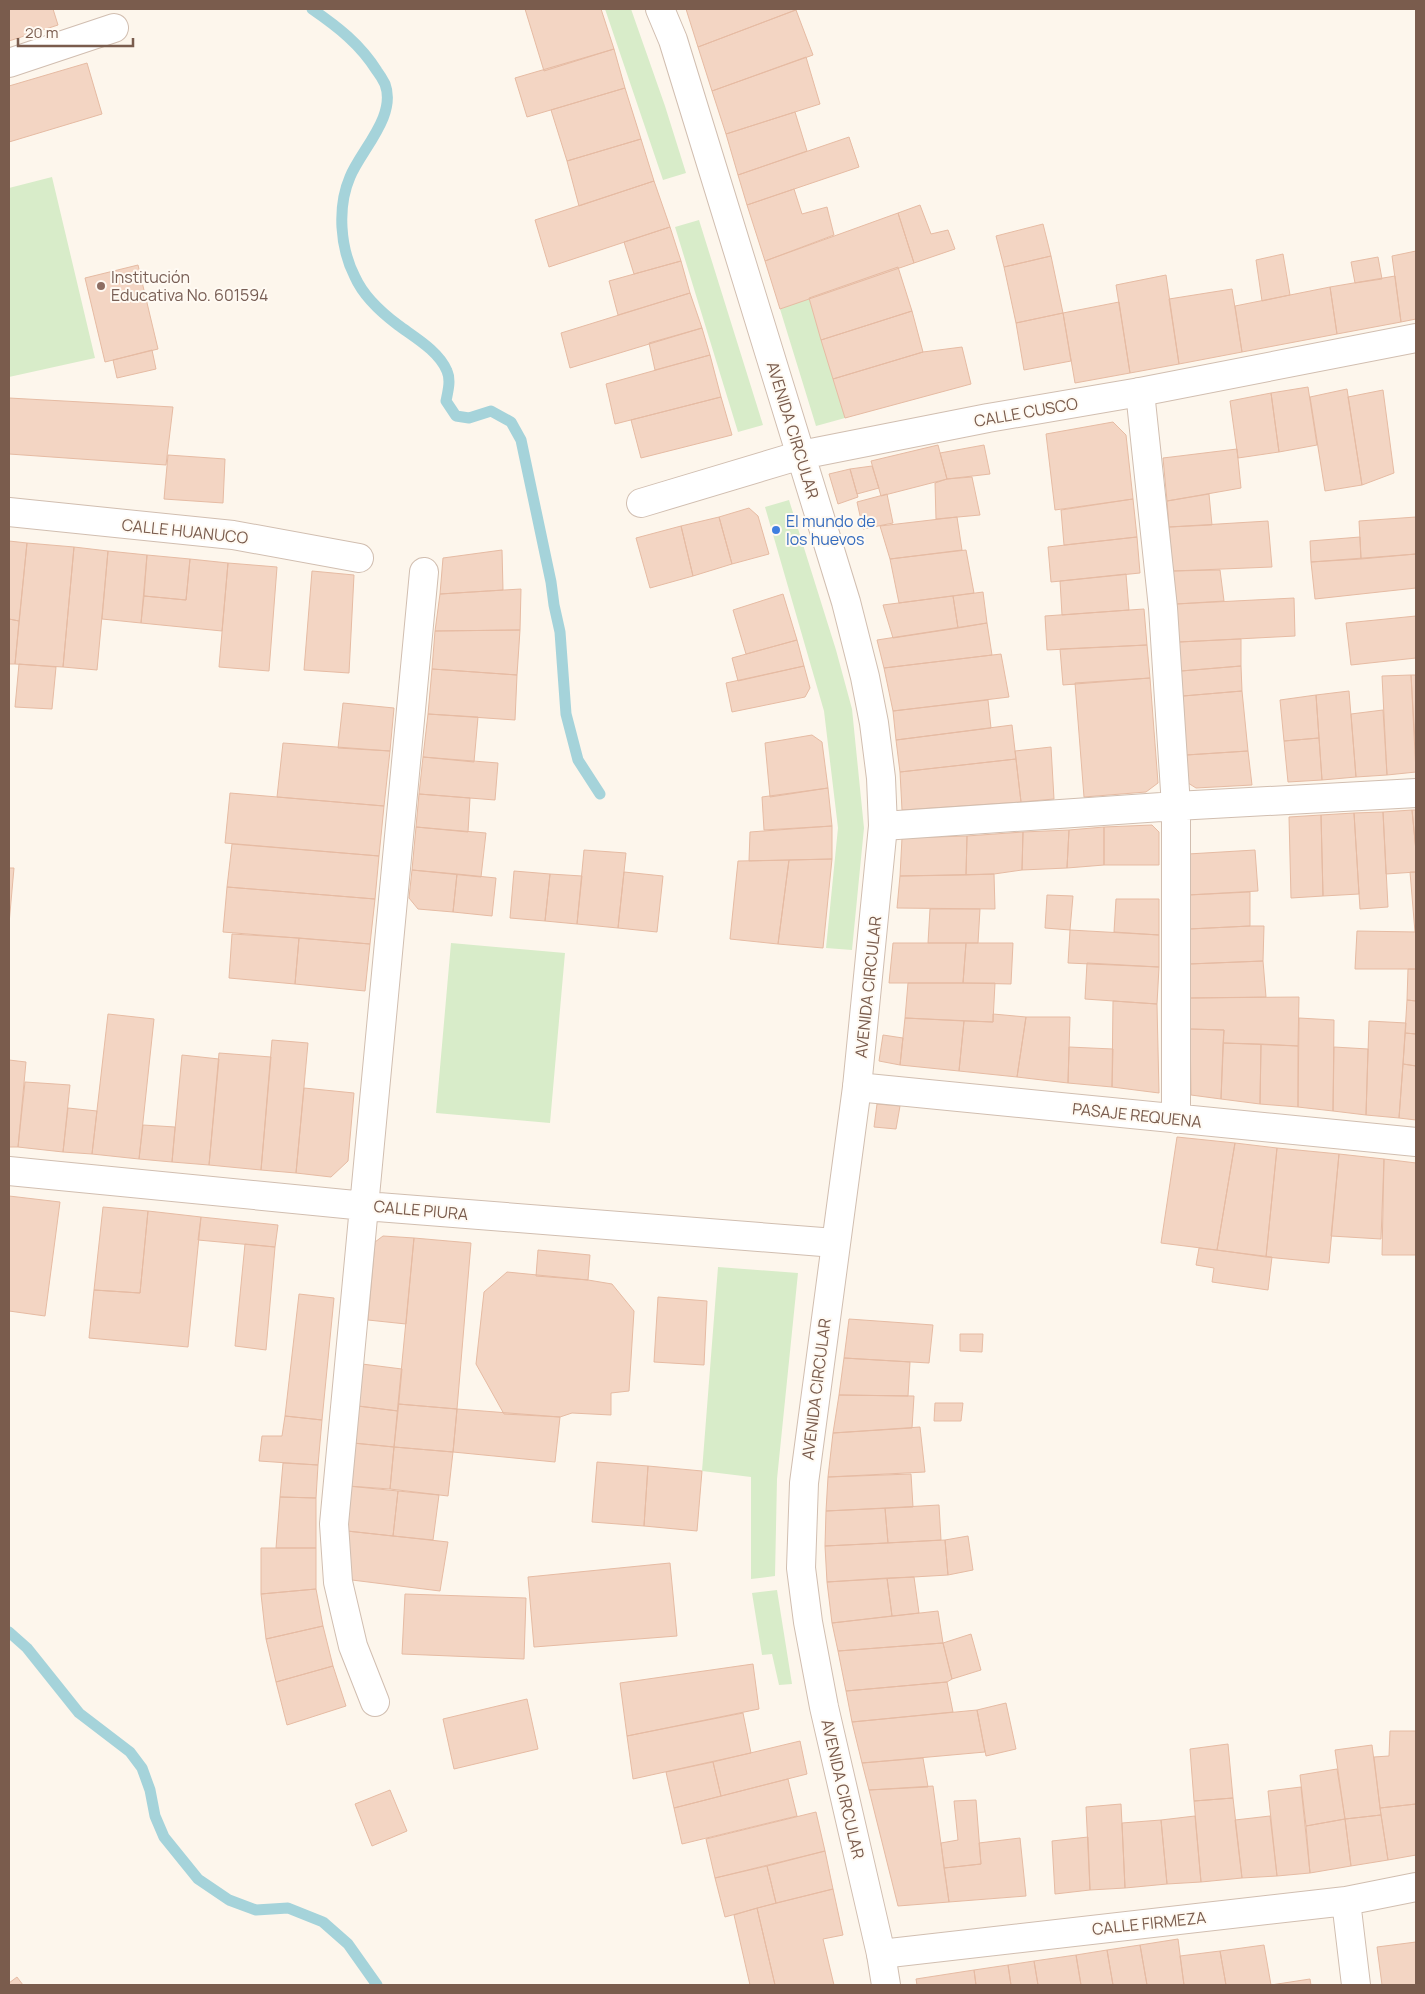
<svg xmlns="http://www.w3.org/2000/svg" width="1425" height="1994" viewBox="0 0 1425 1994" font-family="Manrope,sans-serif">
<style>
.green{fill:#d8ecc9}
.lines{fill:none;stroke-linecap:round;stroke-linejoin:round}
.stream{stroke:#a5d3da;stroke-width:11}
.building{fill:#f3d5c3;stroke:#e6bba3}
.minor-casing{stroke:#d1beb0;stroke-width:30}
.tertiary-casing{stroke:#d1beb0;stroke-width:30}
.minor{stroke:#fff;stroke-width:28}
.tertiary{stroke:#fff;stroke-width:28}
.education-dot{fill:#8d6e63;stroke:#fffaf3;stroke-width:2}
.shop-dot{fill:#3f7fe0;stroke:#fffaf3;stroke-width:2}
.labels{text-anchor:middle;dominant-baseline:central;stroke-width:4;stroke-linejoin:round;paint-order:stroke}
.education-label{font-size:16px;fill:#785e54;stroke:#fffaf3;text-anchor:start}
.street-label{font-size:16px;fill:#7a5c4d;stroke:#fffaf3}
.shop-label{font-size:16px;fill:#366cbe;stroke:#fffaf3;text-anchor:start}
</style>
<rect width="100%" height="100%" fill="#fdf6ec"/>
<path class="green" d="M605,9H631L665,106L686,173L663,180Z
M52,177L95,358L9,377V188Z
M699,220L763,425L738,432L675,227Z
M809,298L845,418L816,426L780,309Z
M789,500L836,650L852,709L864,828L852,950L826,948L838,828L824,711L765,507Z
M451,943L565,953L550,1123L436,1113Z
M718,1267L798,1273L777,1479L775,1576L751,1579V1477L702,1471Z
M777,1590L792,1684L779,1685L772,1654L762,1655L752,1593Z"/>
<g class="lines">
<path class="stream" d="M312,9C338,27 360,44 377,71C380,75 383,80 385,84C397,116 361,150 350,177C337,207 340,248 355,277C363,295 382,313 398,325C414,337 439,351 447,371C451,380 448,391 446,401L456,416L469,418L491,411L511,422L521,440L551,582L554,605L560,632L566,714L578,760L600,794
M9,1632L27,1648L79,1713L130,1752L142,1768L150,1790L155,1816L164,1837L198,1879L229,1900L256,1910L288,1908L323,1922L348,1944L377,1985"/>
</g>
<path class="building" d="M9,9H53L58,25L9,41Z
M525,9H601L614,49L544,71Z
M686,9H798L698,47Z
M796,10L813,55L712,91L698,47Z
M614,49L625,88L527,117L515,78Z
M806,57L820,104L726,134L712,91Z
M87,63L102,114L9,142V86Z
M625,88L641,139L567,161L551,110Z
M795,112L807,151L738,175L726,134Z
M849,137L859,167L747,205L738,175Z
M641,139L654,181L579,206L567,161Z
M654,181L670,227L549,267L535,220Z
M794,189L802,214L827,207L834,235L765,261L747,205Z
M920,205L931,234L948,230L955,249L914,263L898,213Z
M898,213L914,263L780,309L765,261Z
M1043,224L1051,256L1004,267L996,236Z
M670,227L681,261L634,274L624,242Z
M1416,251V319L1401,322L1392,256Z
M1283,254L1290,295L1262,301L1256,260Z
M1051,256L1063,313L1016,323L1004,267Z
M1378,257L1382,279L1355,283L1351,262Z
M681,261L690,293L618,315L609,281Z
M138,265L158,349L105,362L85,278Z
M898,267L912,311L821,340L809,298Z
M1166,275L1179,364L1130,373L1116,285Z
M1395,276L1401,322L1337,334L1330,287Z
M1330,287L1337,334L1242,352L1235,306Z
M1232,289L1242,352L1179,364L1169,299Z
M690,293L702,328L570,368L561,333Z
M1119,302L1130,373L1075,383L1063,313Z
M912,311L923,352L833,379L821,340Z
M1063,313L1071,361L1024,370L1016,323Z
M702,328L710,355L655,370L649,343Z
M962,347L971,384L845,418L833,379L923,352Z
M152,350L156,369L117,378L113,360Z
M710,355L721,397L615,424L606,384Z
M1308,387L1317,445L1279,452L1271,393Z
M1347,389L1362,485L1325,491L1310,397Z
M1383,390L1394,473L1362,485L1348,397Z
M1271,393L1279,452L1238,458L1230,401Z
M721,397L732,435L641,458L631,420Z
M9,398L173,407L166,465L9,454Z
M1113,422L1126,435L1133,499L1055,510L1046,434Z
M938,445L947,479L881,496L871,461Z
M984,445L990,474L947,479L940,453Z
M1237,449L1241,488L1167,501L1163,458Z
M168,455L225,459L223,503L164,499Z
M872,466L879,488L857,494L850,469Z
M850,469L858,497L838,504L829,474Z
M972,477L980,515L936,519L935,483L947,479Z
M887,494L893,523L863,529L857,502Z
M1209,494L1212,525L1169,527L1167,501Z
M1133,499L1137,537L1064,545L1061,510Z
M749,508L758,516L769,554L732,564L719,517Z
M719,517L732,564L693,576L681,526Z
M957,517L962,550L890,559L880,526Z
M1416,517V554L1361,559L1359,521Z
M1268,521L1272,567L1173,571L1169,527Z
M681,526L693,576L650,588L636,538Z
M1137,537L1140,573L1051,582L1048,547Z
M1360,537L1361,559L1311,562L1310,541Z
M9,541L27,543L19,621L9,619Z
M27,543L74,547L63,667L15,664Z
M74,547L108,551L97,670L63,667Z
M502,550L503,590L440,594L443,558Z
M966,550L974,593L899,603L890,559Z
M108,551L147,555L141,623L102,619Z
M1416,554V588L1315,599L1311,562Z
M147,555L190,559L186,600L144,596Z
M190,559L228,563L222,631L141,623L144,596L186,600Z
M228,563L277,567L269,671L219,667Z
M1220,570L1224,601L1176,604L1173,571Z
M312,571L354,575L349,673L304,670Z
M1126,574L1129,610L1062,615L1060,581Z
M521,589L520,630L435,631L440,594Z
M983,592L987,623L958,628L953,596Z
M783,594L797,640L746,654L733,610Z
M953,596L958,628L893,638L883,605Z
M1294,598L1295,636L1179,642L1176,604Z
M1144,609L1147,645L1047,650L1045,616Z
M1416,616V658L1351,665L1346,623Z
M9,619L19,621L15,664H9Z
M987,623L992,655L884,668L877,640Z
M520,630L517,675L432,669L435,631Z
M1241,639V666L1181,671L1179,642Z
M797,640L804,666L738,681L732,658Z
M1147,645L1150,678L1063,685L1060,649Z
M1001,654L1009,697L893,711L884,668Z
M19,664L56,667L52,709L15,707Z
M804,666L810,688L805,697L732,712L726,683Z
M1241,666L1242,691L1183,696L1181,671Z
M432,669L517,675L515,720L428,714Z
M1411,675L1416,772L1387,775L1382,676Z
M1411,675H1416V757Z
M1150,678L1158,783L1146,792L1084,797L1075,683Z
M1242,691L1248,751L1186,755L1183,696Z
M1349,691L1356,777L1322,780L1316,695Z
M1316,695L1319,738L1284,741L1280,700Z
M988,700L991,728L896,740L893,711Z
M343,703L394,708L390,751L338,748Z
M1383,710L1387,775L1356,777L1351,714Z
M428,714L478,717L474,762L423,757Z
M1012,725L1016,759L900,772L896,740Z
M812,735L822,742L828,788L770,797L765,743Z
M1319,738L1322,780L1288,782L1284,741Z
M283,743L390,751L384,806L277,797Z
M1051,747L1054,799L1021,802L1015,751Z
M1248,751L1252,785L1196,788L1188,783L1186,755Z
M423,757L498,763L495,800L419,794Z
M1016,759L1021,802L902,810L900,772Z
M828,788L832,826L764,830L762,797Z
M230,793L384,806L379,856L225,843Z
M419,794L470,798L468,832L416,827Z
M1412,810H1416V851Z
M1412,810L1416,851V872L1386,874L1383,812Z
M1383,812L1388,907L1360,909L1354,813Z
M1354,813L1359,894L1323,896L1321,815Z
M1321,815L1323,896L1291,898L1289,817Z
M1152,825L1159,832V865H1104V827Z
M832,826V859L749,861L750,832Z
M416,827L486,833L481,877L412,870Z
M1104,827V865L1067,868L1069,830Z
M1069,830L1067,868L1022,870L1023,832Z
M1023,832L1022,870L994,874L966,875L967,836Z
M967,836L966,875L900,876L902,838Z
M232,844L379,856L375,899L227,887Z
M584,850L626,853L618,928L577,924Z
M1255,850L1258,891L1188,895V854Z
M832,859L823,948L778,944L789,860Z
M789,860L778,944L730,939L738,861Z
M9,868H14L9,924Z
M412,870L457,874L453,912L418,909L409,898Z
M514,871L550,874L545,921L510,918Z
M624,872L663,876L657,932L618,928Z
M1410,872H1416V932H1415Z
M457,874L496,878L492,916L453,912Z
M550,874L582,876L577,924L545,921Z
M994,874L995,909L897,908L900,876Z
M227,887L375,899L370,944L223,932Z
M1250,892V926L1189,929L1188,895Z
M1047,895L1073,896L1070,930L1045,928Z
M1116,899H1159V935L1114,932Z
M930,909H980L978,943H928Z
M1250,926H1264L1263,961L1189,964V929Z
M1070,930L1159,935V967L1068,963Z
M1357,931L1416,932V969H1355Z
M232,934L299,938L295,984L229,978Z
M299,938L370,944L365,991L295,984Z
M893,943H966L963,983H889Z
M966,943H1013L1011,984L963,983Z
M1263,961L1266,997L1190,998L1189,964Z
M1087,963L1159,967L1157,1004L1085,999Z
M1408,969H1416V1001L1407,1000Z
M908,983H995L993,1022L905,1018Z
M1299,997L1298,1046L1223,1043L1224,1030L1190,1029V998Z
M1407,1000L1416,1001V1034L1405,1033Z
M1113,1001L1157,1004L1159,1093L1112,1087Z
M108,1014L154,1019L139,1159L92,1154Z
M993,1014L1026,1017L1017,1077L959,1071L964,1021L993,1022Z
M1026,1017H1070L1068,1083L1017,1077Z
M905,1018L964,1021L959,1071L900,1065Z
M1299,1018L1334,1020L1333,1111L1298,1107Z
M1369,1021L1406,1023L1399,1118L1366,1115Z
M1190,1029L1224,1030L1221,1099L1191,1095Z
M1405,1033L1416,1034V1066L1403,1064Z
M883,1035L903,1038L900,1065L879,1061Z
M272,1040L308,1043L296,1173L261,1170Z
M1223,1043L1261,1044L1260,1104L1221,1099Z
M1261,1044L1298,1046V1107L1260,1104Z
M1069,1047L1113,1049L1112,1087L1068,1083Z
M1334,1047L1368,1049L1366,1115L1333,1111Z
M219,1053L271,1057L261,1170L209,1165Z
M182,1055L219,1059L209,1165L172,1162Z
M9,1060L26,1062L18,1147H9Z
M1403,1064L1416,1066V1120L1399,1118Z
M25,1082L70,1085L63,1152L18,1147Z
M304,1088L354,1093L348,1161L331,1177L296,1173Z
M877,1104L900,1106L896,1129L874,1127Z
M68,1108L97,1111L92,1154L63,1152Z
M143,1125L175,1127L172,1162L139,1159Z
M1177,1137L1235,1143L1217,1250L1161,1243Z
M1235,1143L1277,1148L1266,1257L1217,1250Z
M1277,1148L1339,1154L1329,1263L1266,1257Z
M1339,1154L1384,1159L1381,1239L1331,1236Z
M1384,1159L1416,1163V1255H1382Z
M9,1196L60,1202L45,1316L9,1311Z
M103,1207L148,1211L140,1293L94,1290Z
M148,1211L201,1217L188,1347L89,1338L94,1290L140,1293Z
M201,1217L278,1225L275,1247L198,1240Z
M383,1236L414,1238L406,1324L368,1320L375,1242Z
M414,1238L471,1243L457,1409L398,1404Z
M245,1244L275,1247L266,1350L235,1346Z
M1199,1248L1272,1257L1268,1290L1212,1282L1214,1268L1196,1265Z
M538,1250L590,1255L588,1280L536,1276Z
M507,1272L588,1280L612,1284L634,1311L629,1391L611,1393V1415L572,1413L560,1417L504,1414L476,1364L484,1292Z
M299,1294L334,1298L322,1420L285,1416Z
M658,1297L707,1301L704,1365L654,1362Z
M849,1319L933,1325L929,1363L844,1358Z
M960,1334H983L982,1352L960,1351Z
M844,1358L910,1362L908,1396L839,1395Z
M362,1364L402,1369L398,1411L358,1406Z
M839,1395L914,1396L912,1428L833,1433Z
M935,1403H963L961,1421H934Z
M398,1404L457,1409L453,1452L394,1447Z
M358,1406L398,1411L394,1447L353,1443Z
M457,1409L560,1417L555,1462L453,1452Z
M285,1416L322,1420L318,1465L259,1461L262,1436H282Z
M920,1427L925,1472L828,1477L833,1433Z
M353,1443L394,1447L390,1489L348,1486Z
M394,1447L453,1452L448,1496L390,1489Z
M597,1462L648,1466L644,1526L592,1522Z
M283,1463L318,1465L316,1498L280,1497Z
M648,1466L702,1471L697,1531L644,1526Z
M911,1474L913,1507L826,1511L828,1477Z
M348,1486L398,1491L393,1536L347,1531Z
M398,1491L439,1495L433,1540L393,1536Z
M280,1497L316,1498V1548H276Z
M939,1505L941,1540L888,1543L885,1508Z
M885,1508L888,1543L825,1546L826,1511Z
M347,1531L448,1542L440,1591L352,1580Z
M968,1536L973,1570L948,1575L945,1540Z
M945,1540L948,1575L827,1582L825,1546Z
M261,1548H316V1589L261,1594Z
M670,1563L677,1636L534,1647L528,1577Z
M914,1577L919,1613L892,1616L887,1578Z
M887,1578L892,1616L832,1623L827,1582Z
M316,1589L323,1626L266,1639L261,1594Z
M405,1594L526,1598L524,1659L402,1654Z
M938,1611L943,1643L838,1651L832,1623Z
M323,1626L333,1666L276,1682L266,1639Z
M971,1634L981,1670L952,1679L943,1643Z
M943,1643L952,1679L947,1682L846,1691L838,1651Z
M753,1664L759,1709L627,1736L620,1683Z
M333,1666L346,1706L287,1725L276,1682Z
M947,1682L953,1712L852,1722L846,1691Z
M527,1699L538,1749L454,1769L443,1719Z
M1006,1703L1016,1749L986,1756L977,1710Z
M977,1710L985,1752L862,1763L852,1722Z
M743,1713L751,1753L633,1779L627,1736Z
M1390,1731H1416V1804L1380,1808L1374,1757L1389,1756Z
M800,1741L807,1774L721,1796L713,1762Z
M1228,1744L1233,1798L1194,1801L1190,1749Z
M1372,1745L1381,1815L1345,1819L1335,1750Z
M923,1758L928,1787L869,1790L862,1763Z
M713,1762L721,1796L674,1808L666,1772Z
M1337,1769L1345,1819L1306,1826L1300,1775Z
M788,1779L797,1816L682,1844L674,1808Z
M933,1786L949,1902L898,1906L869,1790Z
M1301,1787L1310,1873L1277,1876L1268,1791Z
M390,1790L407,1831L372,1846L355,1804Z
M1233,1798L1242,1878L1201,1882L1194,1801Z
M976,1800L981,1864L944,1868L941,1843L958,1840L954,1801Z
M1121,1804L1125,1888L1090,1890L1086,1807Z
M1416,1804V1855L1388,1860L1380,1808Z
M816,1812L825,1851L715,1878L706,1839Z
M1381,1815L1388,1860L1351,1866L1345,1819Z
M1195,1816L1201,1882L1167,1884L1161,1820Z
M1270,1816L1277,1876L1242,1878L1235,1820Z
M1345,1819L1351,1866L1310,1873L1306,1826Z
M1161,1820L1167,1884L1125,1888L1122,1823Z
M1088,1837L1090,1890L1055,1894L1052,1841Z
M1020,1838L1026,1896L949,1902L944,1868L981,1864L979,1843Z
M825,1851L833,1889L776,1903L767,1866Z
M767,1866L776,1903L725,1917L715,1878Z
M833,1889L843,1935L823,1939L834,1985H775L757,1908Z
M757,1908L775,1985H750L734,1915Z
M1178,1939L1184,1985H1147L1140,1945Z
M1416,1942V1985H1382L1377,1947Z
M1140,1945L1147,1985H1113L1107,1950Z
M1264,1945L1271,1985H1226L1220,1951Z
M1107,1950L1113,1985H1081L1076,1955Z
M1220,1951L1226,1985H1184L1180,1956Z
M1076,1955L1081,1985H1038L1034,1961Z
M1034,1961L1038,1985H1011L1008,1965Z
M1008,1965L1011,1985H976L974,1970Z
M974,1970L976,1985H917L916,1979Z
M17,1977L23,1985H9V1983Z
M1310,1979L1311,1985H1271Z"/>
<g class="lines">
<defs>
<path id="minor" d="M9,63L114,28
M1140,392L1163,608L1176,806V1119
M9,512L233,535L359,558
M883,826L1176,806L1416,793
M857,1087L1416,1142
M9,1171L365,1206L835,1243
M375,1702L353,1646L338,1582L334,1524L424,572
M1346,1901L1356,1985
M881,1954L1346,1901L1416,1887"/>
<path id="tertiary" d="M660,9L673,40L846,602L865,677L874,723L881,778L883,826L857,1087L804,1483L801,1568L808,1622L824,1707L881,1954L886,1985
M641,503L801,455L988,418L1140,392L1416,338"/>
</defs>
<use href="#minor" class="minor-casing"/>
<use href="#tertiary" class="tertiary-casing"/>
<use href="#minor" class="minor"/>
<use href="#tertiary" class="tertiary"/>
</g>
<circle class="education-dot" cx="101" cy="286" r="5"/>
<circle class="shop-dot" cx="776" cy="530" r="5"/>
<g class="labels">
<g class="education-label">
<text x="111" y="277">Institución<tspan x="111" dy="18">Educativa No. 601594</tspan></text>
</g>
<g class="street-label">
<text transform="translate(1026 412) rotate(-10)">CALLE CUSCO</text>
<text transform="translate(793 430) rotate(73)">AVENIDA CIRCULAR</text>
<text transform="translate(185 531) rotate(6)">CALLE HUANUCO</text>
<text transform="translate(868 987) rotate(-84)">AVENIDA CIRCULAR</text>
<text transform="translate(1137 1115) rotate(6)">PASAJE REQUENA</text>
<text transform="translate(421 1210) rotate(5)">CALLE PIURA</text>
<text transform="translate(816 1389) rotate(-83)">AVENIDA CIRCULAR</text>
<text transform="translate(843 1789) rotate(77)">AVENIDA CIRCULAR</text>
<text transform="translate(1149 1923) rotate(-6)">CALLE FIRMEZA</text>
</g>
<g class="shop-label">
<text x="786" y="521">El mundo de<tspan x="786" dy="18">los huevos</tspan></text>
</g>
</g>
<rect width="1425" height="1994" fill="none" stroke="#7a5c4d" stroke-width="20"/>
<path d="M18 38v8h115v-8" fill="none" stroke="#7a5c4d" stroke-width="2.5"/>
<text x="25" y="38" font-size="15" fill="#7a5c4d" stroke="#fffaf3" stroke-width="4" paint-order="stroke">20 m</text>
</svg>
